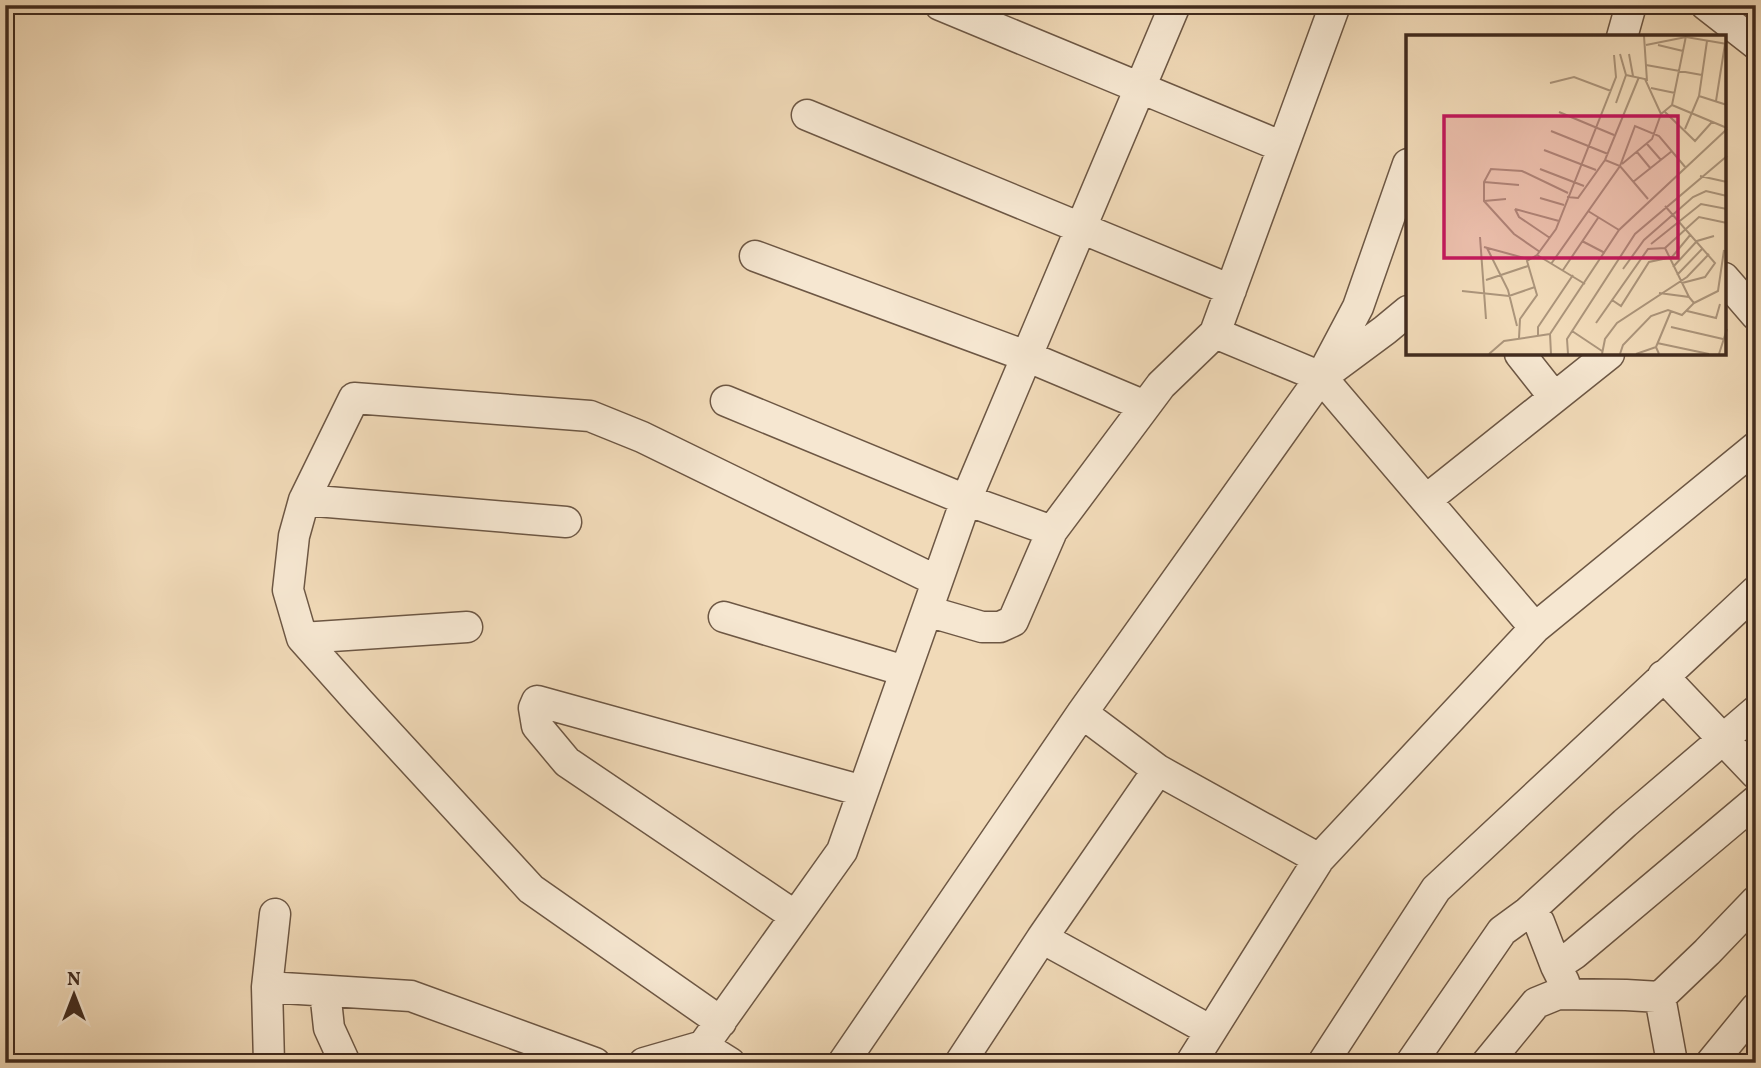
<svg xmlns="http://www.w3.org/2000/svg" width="1761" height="1068" viewBox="0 0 1761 1068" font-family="Vollkorn,serif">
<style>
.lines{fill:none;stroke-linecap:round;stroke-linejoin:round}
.minor-casing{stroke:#6d5744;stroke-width:33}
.minor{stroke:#f6e7d1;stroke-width:30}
.inset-road{fill:none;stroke:#ab947a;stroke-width:2}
.view{fill:#c2185b;fill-opacity:0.15;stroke:#c2185b;stroke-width:3.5}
.inset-edge{fill:none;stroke:#412b1e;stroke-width:3.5}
</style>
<rect width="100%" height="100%" fill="#f1dab8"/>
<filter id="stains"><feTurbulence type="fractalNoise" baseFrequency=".00286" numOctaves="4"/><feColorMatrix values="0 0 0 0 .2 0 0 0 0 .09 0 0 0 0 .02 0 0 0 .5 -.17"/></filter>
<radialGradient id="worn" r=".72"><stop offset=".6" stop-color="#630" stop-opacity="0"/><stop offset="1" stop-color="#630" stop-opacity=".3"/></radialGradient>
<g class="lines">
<defs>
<path id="minor" d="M940,5L1283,147
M1706,5L1756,44
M1622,37L1631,5
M807,115L1231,290
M755,256L1026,356L1145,406
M1724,278L1756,315
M1215,333L1321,377L1535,628
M1520,354L1554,397
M1327,373L1385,330L1408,311
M726,401L966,500L1052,531
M304,500L566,522
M1426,500L1609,354
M927,611L982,627H1000L1013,621L1052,531L1161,385L1215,333L1335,5
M724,617L905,671
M302,638L467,627
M1663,676L1756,774
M1082,713L1158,770L1319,859
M1528,912L1539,922L1556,966L1564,982
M795,916L567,762L537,726L534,708L537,701L863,791
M1042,938L1211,1031
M1556,966L1574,954L1756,801
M267,987L411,996L595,1063
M325,991L329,1028L345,1063
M1660,997L1671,1057L1673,1063
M721,1022L531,889L360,703L302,638L288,590L294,536L304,500L354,398L590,416L642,437L937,581
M703,1046L730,1063
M269,1063L267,987L275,914
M644,1063L703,1046L842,851L966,500L1175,5
M843,1063L1082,713L1321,377L1358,307L1408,164
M960,1063L1042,938L1158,770
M1191,1063L1319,859L1535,628L1756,447
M1323,1063L1436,889L1756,591
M1411,1063L1502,931L1528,912L1625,823L1756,711
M1487,1063L1536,1003L1558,994L1626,995L1660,997L1707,952L1756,901
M1711,1063L1756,1008"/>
</defs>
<use href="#minor" class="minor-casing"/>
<use href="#minor" class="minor"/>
</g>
<g transform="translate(1406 35)">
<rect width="320" height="320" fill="#f1dab8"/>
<path class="inset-road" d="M238,1L241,46M240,10L280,2L321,9M252,10L277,16M223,19L227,41M240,30L296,40M220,40L239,44L255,79M144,48L168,42L205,56M245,53L269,58M293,61L321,70M310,66L319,9M210,68L220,40L214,19M266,70L321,93M153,77L208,100M259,77L289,106L306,87M279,94L293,61L301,6M145,96L202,119M241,109L255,125M138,115L190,135M231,117L245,134M199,125L214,131L242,164M216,129L246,104L255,79L266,70L280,1M134,134L178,151M294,141L321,147M78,147L113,150M227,147L266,116M161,162L172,163L199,125L233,42M134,163L158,170M78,166L100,164M259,171L309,228L299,242L276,248M109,174L113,182L144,203M109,174L153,186M182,176L213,195M74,202L80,284M176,206L199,218M245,209L295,169L321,174M78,212L122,224M81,213L102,255L111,291M259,213L283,262M134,217L108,199L78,166V147L85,134L116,136L162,158M131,220L179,249M46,223H73M145,229L214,131L229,91L253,101L280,133M267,232L291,206L308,201M217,234L238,205L287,162L300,156L321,161M157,235L192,183M271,240L297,213M80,245L122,231M56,256L103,261L129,252M206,265L215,271L243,227L266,222L285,199M288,268L312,256L318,215M281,276L310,283L314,269M190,288L242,214L259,213L293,182L321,188M265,292L317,304M166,296L196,316M132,300V292L167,240M113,303L114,284L131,260L121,226L131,220L150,194L210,42L208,20M251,308L303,319M250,312L265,276M83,319L98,306L144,299M145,319L144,299L213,195L321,94M162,319L161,304L229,199L321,121M196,319L199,304L211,288L281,242L303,219M214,319L217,310L245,281L262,275L276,280L288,268L283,262L253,258M230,319L250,312L253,319M313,319L321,294"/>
<path class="view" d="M38,81H272V223H38Z"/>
<rect width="320" height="320" class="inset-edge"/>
</g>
<rect width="1761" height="1068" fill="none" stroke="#f1dab8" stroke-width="28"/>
<rect x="7" y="7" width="1747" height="1054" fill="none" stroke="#412b1e" stroke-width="3.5"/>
<rect x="14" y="14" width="1733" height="1040" fill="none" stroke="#412b1e" stroke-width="2"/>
<g transform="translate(74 995)" stroke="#f6e7d1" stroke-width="5" paint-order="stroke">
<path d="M0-5L12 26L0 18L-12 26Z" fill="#412b1e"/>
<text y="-10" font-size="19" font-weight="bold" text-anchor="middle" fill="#412b1e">N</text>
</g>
<rect width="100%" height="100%" filter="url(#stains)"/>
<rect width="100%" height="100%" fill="url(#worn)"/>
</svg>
